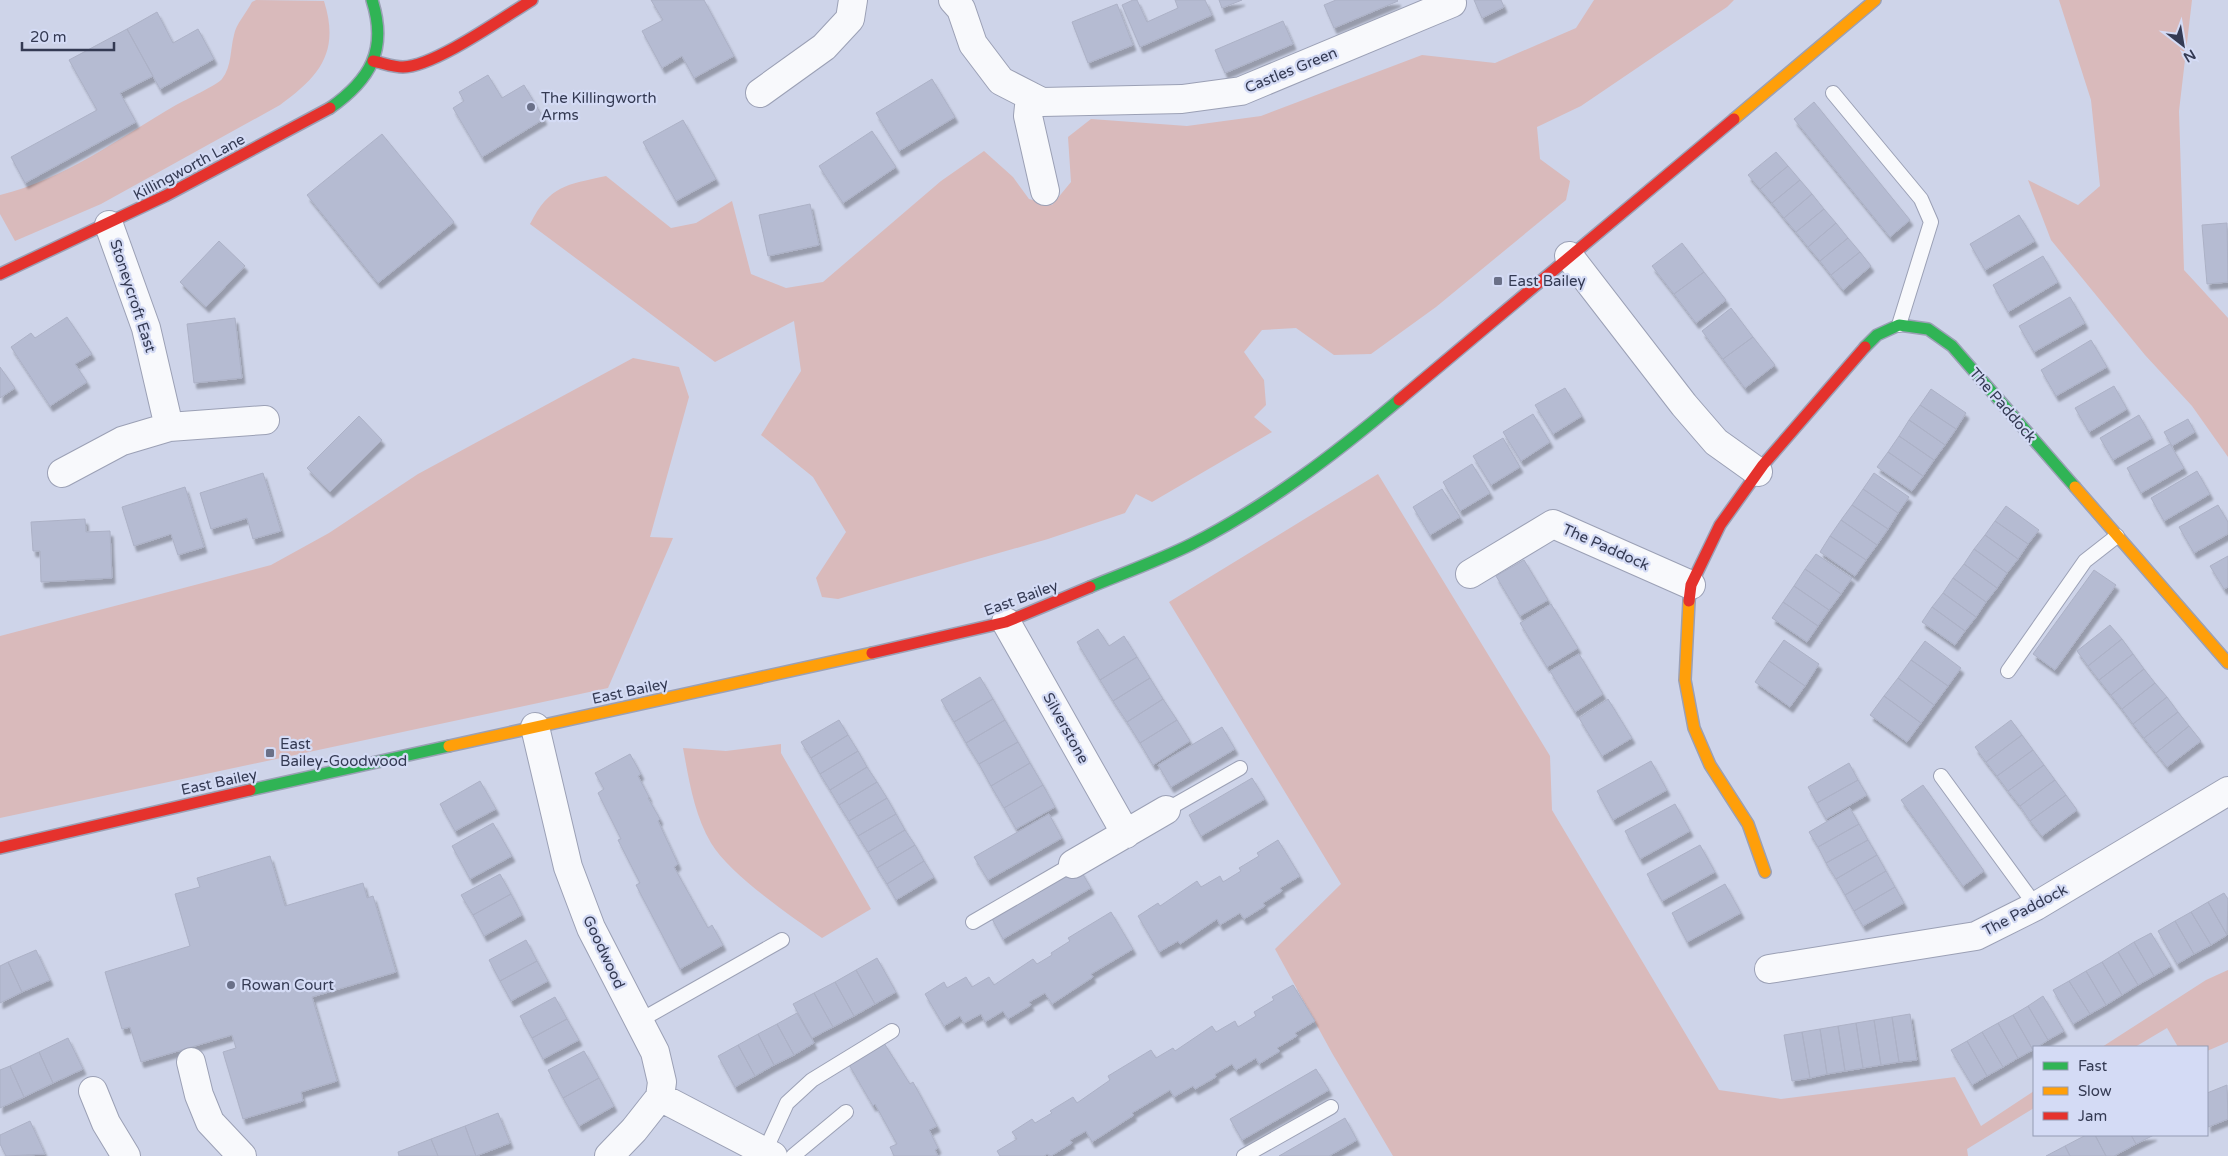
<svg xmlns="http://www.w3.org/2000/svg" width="2228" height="1156" viewBox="0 0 2228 1156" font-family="'Varela Round',sans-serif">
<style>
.green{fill:#d9babb}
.building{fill:#b5bbd2;stroke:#acb1c6;filter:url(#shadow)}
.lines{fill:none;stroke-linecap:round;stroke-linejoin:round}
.lane-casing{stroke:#9ba0b5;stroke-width:16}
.street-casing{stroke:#9ba0b5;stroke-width:30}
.fast-casing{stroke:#9ba0b5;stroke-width:14}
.slow-casing{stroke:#9ba0b5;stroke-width:14}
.jam-casing{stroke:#9ba0b5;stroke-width:14}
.lane{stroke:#f8f9fc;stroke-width:14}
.street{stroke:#f8f9fc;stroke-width:28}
.fast{stroke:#30b455;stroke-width:11}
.slow{stroke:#ff9f0a;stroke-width:11}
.jam{stroke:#e5322d;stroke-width:11}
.poi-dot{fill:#6a7088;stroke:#d4dbf5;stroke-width:2}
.labels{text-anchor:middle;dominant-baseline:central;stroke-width:4.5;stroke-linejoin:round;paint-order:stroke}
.street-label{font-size:15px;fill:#343a53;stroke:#d4dbf5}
.poi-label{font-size:15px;fill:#343a53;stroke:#d4dbf5;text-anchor:start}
</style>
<defs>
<filter id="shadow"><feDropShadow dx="3" dy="5.5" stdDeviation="1" flood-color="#0004"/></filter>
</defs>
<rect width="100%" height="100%" fill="#ced4e9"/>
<path class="green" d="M256,0L324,1C340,52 320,76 280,105L101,204L15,241L0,214V195C65,179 119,138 176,105C185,100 217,85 222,79C232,66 230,50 234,35C236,24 247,12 252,2Z
M1594,0H1734L1727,7L1581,106L1537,127L1540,159L1570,181L1566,200L1436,307L1371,354L1334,355L1296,328L1262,330L1244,352L1264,380L1266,405L1254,417L1272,432L1152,502L1136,494L1125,513L1048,539L838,599L822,597L816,578L846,532L813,477L761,435L801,371L794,321L715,362L530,224C550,185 566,185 606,176L671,228L696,223L732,201L751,274L786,288L823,282L941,181L984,151L1013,177L1029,199L1052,205L1071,182L1068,137L1091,119L1187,126L1261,116L1422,55L1495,63L1576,28Z
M2059,0H2192L2179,111L2184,270L2228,318V457L2192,406L2145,355L2051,240L2028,180L2078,205L2100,186L2091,100Z
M633,358L679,367L689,397L650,537L673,538L608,688L0,818V636L271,565L329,533L418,474Z
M1378,474L1550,756L1552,810L1719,1090L1781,1099L1955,1077L1981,1126L2034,1091V1108L1967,1149L1968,1156H1393L1332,1053L1275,949L1341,884L1169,602Z
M781,744V753L871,909L822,938C791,916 730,875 711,843C694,814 689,780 683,748L726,751Z
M2228,970V1042L2207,1051V1047H2178L2167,1028L2135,1047H2102L2206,980Z"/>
<path class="building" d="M651,0H704L734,56L694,78L682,56L662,68L642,31L663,20Z
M1133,0H1137L1147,22L1178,8L1175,0H1205L1212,15L1140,47L1122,5Z
M1219,0H1242L1222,8Z
M1336,0H1397L1398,1L1334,28L1324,5Z
M1474,0H1501L1504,7L1482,18Z
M1117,4L1133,45L1088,63L1072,22Z
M157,12L173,43L198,29L214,59L160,89L127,29Z
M1283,21L1293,44L1225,73L1215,50Z
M127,29L153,76L120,93L136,122L25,183L11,157L97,110L69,60Z
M488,75L502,98L524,85L544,119L482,157L453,108L464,101L459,92Z
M932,79L955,117L899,151L876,113Z
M1814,102L1910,220L1890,237L1794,119Z
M683,120L716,179L676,201L643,142Z
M872,131L896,167L843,203L819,166Z
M382,134L454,222L378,283L307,195Z
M1776,152L1788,166L1760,189L1748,175Z
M1788,166L1800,180L1772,203L1760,189Z
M1800,180L1812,194L1784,218L1772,203Z
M1812,194L1824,209L1796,232L1784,218Z
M810,204L819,245L768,256L759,215Z
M1824,209L1836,223L1808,247L1796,232Z
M2019,215L2035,241L1985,270L1970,244Z
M1836,223L1848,238L1820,261L1808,247Z
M2227,223L2228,282L2207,284L2202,225Z
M1848,238L1860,252L1831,275L1820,261Z
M219,241L245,266L206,307L180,282Z
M1682,243L1704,272L1674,294L1652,266Z
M1860,252L1871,266L1843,290L1831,275Z
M2043,256L2058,282L2008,312L1993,285Z
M1704,272L1726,300L1696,323L1674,294Z
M2070,297L2085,323L2034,352L2019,326Z
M1731,308L1753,337L1723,359L1702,331Z
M67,317L92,354L75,364L87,382L50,406L11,347L31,333L35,338Z
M235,318L242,378L194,383L187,324Z
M1753,337L1775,365L1745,388L1723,359Z
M2091,340L2107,367L2056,396L2041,370Z
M0,367L15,388L0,398Z
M2114,386L2127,409L2089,432L2075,408Z
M1565,388L1582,416L1553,434L1535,405Z
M1931,389L1966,413L1956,429L1920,405Z
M1920,405L1956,429L1945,445L1909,420Z
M1533,414L1550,442L1521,461L1503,432Z
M2139,415L2152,438L2113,460L2100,438Z
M359,416L382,440L330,492L307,468Z
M2188,419L2195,432L2172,446L2164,432Z
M1909,420L1945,445L1934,460L1899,436Z
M1899,436L1934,460L1923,476L1888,452Z
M1503,438L1520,467L1491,485L1473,456Z
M2170,444L2184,468L2141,493L2127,468Z
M1888,452L1923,476L1912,491L1877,467Z
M1472,464L1490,493L1460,511L1443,482Z
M2197,471L2210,494L2164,521L2151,498Z
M263,473L281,531L253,539L247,518L211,529L200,493Z
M1874,473L1909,497L1898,513L1863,489Z
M185,487L204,547L178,555L171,534L134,546L122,507Z
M1442,489L1460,517L1430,535L1413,507Z
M1863,489L1898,513L1888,529L1852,505Z
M1852,505L1888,529L1877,545L1841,520Z
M2218,505L2228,522V534L2194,553L2179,527Z
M2006,506L2039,530L2028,544L1995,521Z
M85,519L86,532L110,531L112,578L41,582L40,551H33L31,522Z
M1841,520L1877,545L1866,560L1830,536Z
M1995,521L2028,544L2018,559L1985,535Z
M1985,535L2018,559L2007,573L1974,549Z
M1830,536L1866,560L1855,576L1820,552Z
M1974,549L2007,573L1997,588L1964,564Z
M1816,554L1852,578L1841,594L1805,569Z
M2228,556V587L2224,589L2210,566Z
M1524,560L1548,600L1520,616L1496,576Z
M1964,564L1997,588L1986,602L1953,578Z
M1805,569L1841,594L1829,610L1794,586Z
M2094,570L2116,585L2055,670L2033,654Z
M1953,578L1986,602L1976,617L1943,593Z
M1794,586L1829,610L1818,626L1783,602Z
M1943,593L1976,617L1965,631L1932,607Z
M1783,602L1818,626L1807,642L1772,618Z
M1551,604L1578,648L1547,667L1520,623Z
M1932,607L1965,631L1955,645L1922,622Z
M2110,625L2122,639L2088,666L2077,651Z
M1098,629L1109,646L1124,636L1137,657L1100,680L1077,642Z
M2122,639L2133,654L2099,680L2088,666Z
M1784,640L1819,664L1805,686L1769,661Z
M1925,641L1961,668L1948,686L1911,660Z
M1579,654L1603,694L1575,712L1550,671Z
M2133,654L2144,669L2111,695L2099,680Z
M1137,657L1150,678L1113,701L1100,680Z
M1911,660L1948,686L1934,705L1898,678Z
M1769,661L1805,686L1790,707L1755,682Z
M2144,669L2155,683L2122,709L2111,695Z
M980,677L993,699L954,722L941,700Z
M1150,678L1163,699L1127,722L1113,701Z
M1898,678L1934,705L1921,723L1884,696Z
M2155,683L2167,697L2133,724L2122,709Z
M1884,696L1921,723L1907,742L1870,715Z
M2167,697L2178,712L2144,738L2133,724Z
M993,699L1005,720L966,743L954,722Z
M1163,699L1177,720L1140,743L1127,722Z
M1608,699L1632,738L1602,756L1579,718Z
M2178,712L2189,726L2156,753L2144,738Z
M839,720L848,735L811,758L801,742Z
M1005,720L1018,742L979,764L966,743Z
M1177,720L1190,741L1153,765L1140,743Z
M2011,720L2022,735L1986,762L1975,747Z
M2189,726L2201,741L2167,767L2156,753Z
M1222,727L1235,749L1171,787L1158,765Z
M848,735L858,751L820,774L811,758Z
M2022,735L2033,750L1997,776L1986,762Z
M1018,742L1030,763L991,786L979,764Z
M2033,750L2044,765L2008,791L1997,776Z
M858,751L867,767L830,790L820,774Z
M630,754L641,774L638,776L649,797L648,798L660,819L658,821L678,864L674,867L708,928L712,925L723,945L680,969L636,885L640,883L618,840L621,839L598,793L604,789L595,773Z
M1651,761L1667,790L1613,820L1597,791Z
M1030,763L1043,785L1004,808L991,786Z
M1849,763L1858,780L1817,803L1808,787Z
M2044,765L2055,780L2020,806L2008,791Z
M867,767L877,782L839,805L830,790Z
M1252,778L1265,799L1201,836L1189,815Z
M1858,780L1867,795L1826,819L1817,803Z
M2055,780L2066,795L2030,821L2020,806Z
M480,781L496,809L455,831L440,804Z
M877,782L887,798L849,821L839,805Z
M1043,785L1055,807L1016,829L1004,808Z
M1923,785L1984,871L1963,886L1901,800Z
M2066,795L2077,810L2042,836L2030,821Z
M887,798L896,814L858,836L849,821Z
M1675,804L1690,831L1640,859L1625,831Z
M1850,808L1859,824L1818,847L1809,832Z
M896,814L905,830L868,852L858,836Z
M1049,814L1062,838L988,880L974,857Z
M493,823L512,856L470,879L452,846Z
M1859,824L1868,840L1826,863L1818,847Z
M905,830L915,845L877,868L868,852Z
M1278,840L1300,876L1280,888L1282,891L1263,903L1265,906L1244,919L1240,913L1220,925L1217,919L1180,944L1178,941L1159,952L1138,916L1158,903L1160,906L1197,881L1201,887L1220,876L1223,882L1241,871L1239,868L1259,856L1257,853Z
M1868,840L1877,855L1836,879L1826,863Z
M915,845L924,861L887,884L877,868Z
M1700,845L1715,872L1662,901L1647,874Z
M1877,855L1886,871L1845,895L1836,879Z
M270,856L285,906L363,883L367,898L373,896L396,972L312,997L337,1081L301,1092L303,1101L243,1119L223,1052L236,1048L232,1035L141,1062L130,1027L122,1029L105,972L190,946L175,894L200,887L197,878Z
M924,861L934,877L896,900L887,884Z
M1078,866L1091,888L1003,939L991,917Z
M1886,871L1895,887L1854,911L1845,895Z
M500,874L511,894L473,915L461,895Z
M1725,884L1741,913L1687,942L1672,913Z
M1895,887L1904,903L1863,926L1854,911Z
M2224,893L2228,899L2227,935L2208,902Z
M511,894L522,915L484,936L473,915Z
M2208,902L2227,935L2211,945L2191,912Z
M1111,912L1133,949L1091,974L1093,977L1052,1004L1045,993L1029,1002L1031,1005L1008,1019L1003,1011L985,1022L981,1014L964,1023L960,1016L944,1026L925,994L944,982L947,988L966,977L972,987L989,977L994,985L1033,959L1037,964L1052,955L1051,953L1070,941L1068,938Z
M2191,912L2211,945L2194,954L2175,921Z
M2175,921L2194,954L2177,964L2158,931Z
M2151,933L2171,966L2154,976L2134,942Z
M526,940L537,961L500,981L489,960Z
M2134,942L2154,976L2138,985L2118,952Z
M36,950L50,980L22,992L8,962Z
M2118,952L2138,985L2122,995L2102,962Z
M877,958L896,992L875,1004L856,970Z
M537,961L548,981L511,1001L500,981Z
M8,962L22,992L0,1003V966Z
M2102,962L2122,995L2106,1005L2086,971Z
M856,970L875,1004L854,1016L835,982Z
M2086,971L2106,1005L2090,1014L2069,981Z
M2069,981L2090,1014L2073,1024L2053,990Z
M835,982L854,1016L833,1027L814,993Z
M1293,985L1315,1021L1295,1033L1297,1036L1277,1048L1280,1051L1259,1064L1256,1058L1236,1070L1232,1064L1215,1074L1216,1077L1195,1089L1193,1086L1174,1097L1170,1090L1132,1113L1134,1115L1092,1142L1086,1131L1070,1140L1072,1143L1051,1156L1047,1154L1044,1156H1000L997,1151L1017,1139L1012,1132L1032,1119L1035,1123L1052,1113L1050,1111L1073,1097L1077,1103L1110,1080L1108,1076L1151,1050L1156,1058L1173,1048L1175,1051L1212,1026L1216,1032L1235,1021L1238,1027L1256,1016L1254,1012L1274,1000L1272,997Z
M814,993L833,1027L812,1038L793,1004Z
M2043,996L2064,1031L2048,1040L2028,1006Z
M555,997L567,1019L532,1038L520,1016Z
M2028,1006L2048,1040L2033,1050L2013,1015Z
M797,1013L814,1043L794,1055L777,1024Z
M1910,1014L1917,1060L1899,1062L1892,1017Z
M2013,1015L2033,1050L2018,1058L1998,1023Z
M1892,1017L1899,1062L1881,1065L1874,1020Z
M567,1019L579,1040L543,1059L532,1038Z
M1874,1020L1881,1065L1863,1068L1856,1023Z
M1856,1023L1863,1068L1845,1071L1838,1026Z
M1998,1023L2018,1058L2003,1067L1982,1032Z
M777,1024L794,1055L774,1065L758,1034Z
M1838,1026L1845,1071L1827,1074L1820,1029Z
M1820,1029L1827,1074L1810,1078L1802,1032Z
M1802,1032L1810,1078L1792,1081L1784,1035Z
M1982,1032L2003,1067L1987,1076L1967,1041Z
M758,1034L774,1065L755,1076L738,1045Z
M68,1038L83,1069L53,1083L39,1052Z
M1967,1041L1987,1076L1972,1085L1951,1050Z
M884,1043L910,1084L913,1082L937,1126L929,1130L938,1148L935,1150L938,1156H894L890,1147L897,1144L875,1104L873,1106L848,1063Z
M738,1045L755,1076L735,1087L718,1056Z
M584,1051L599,1078L563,1098L548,1070Z
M39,1052L53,1083L24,1097L10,1066Z
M10,1066L24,1097L0,1108V1070Z
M1316,1069L1329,1090L1242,1140L1230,1119Z
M599,1078L614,1106L579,1126L563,1098Z
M2227,1085L2228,1119L2208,1127L2207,1093Z
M498,1113L510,1143L476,1156L465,1126Z
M1345,1118L1357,1140L1329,1156H1279Z
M30,1121L45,1154L6,1156L0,1144V1135Z
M465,1126L476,1156H438L431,1139Z
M2086,1135H2095L2106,1156H2070L2065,1146Z
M2095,1135H2131L2136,1144L2114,1156H2106Z
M2131,1135H2154L2136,1144Z
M431,1139L438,1156H399L398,1152Z
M2065,1146L2070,1156H2046Z"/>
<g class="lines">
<defs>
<path id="lane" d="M1833,93L1921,199L1931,222L1899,325
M2008,671L2085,561L2117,536
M1941,776L2036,906
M1166,810L1240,768
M973,922L1073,864
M639,1021L782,940
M765,1151L787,1103L812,1080L892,1031
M793,1156L846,1112
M1244,1156L1331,1107"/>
<path id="street" d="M953,0L961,9L973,44L1001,81L1042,102L1182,99L1241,91L1452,3L1450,0
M760,93L824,47L850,19L853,0
M1030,96L1028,116L1045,191
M109,225L146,328L169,427
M1569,256L1684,405L1716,442L1758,472
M62,473L122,441L169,427L265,420
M1470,574L1553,524L1691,585
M1006,622L1126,834
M535,727L568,867L591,928L655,1052L662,1082L660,1097L634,1130L609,1156
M1073,864L1166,810
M1769,969L1976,936L2036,906L2228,791
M191,1062L199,1095L210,1122L242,1156
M93,1091L106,1123L126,1156
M660,1097L773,1156"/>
<path id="fast" d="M330,108C370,80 388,50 372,0
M1865,347L1877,335L1899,325L1928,329L1952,346L2075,487
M1090,587C1124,573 1160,560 1192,544C1267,506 1335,454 1399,400
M250,790L449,746"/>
<path id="slow" d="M1734,119L1875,0
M2075,487L2228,663
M1689,601L1685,680L1694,728L1710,765L1748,824L1765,872
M449,746L872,653"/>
<path id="jam" d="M373,61C383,63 393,67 403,67C434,67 504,17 532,0
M0,274L165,196L330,108
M1399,400L1734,119
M1689,601L1691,585L1720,525L1763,465L1865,347
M872,653L1006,622L1090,587
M0,848L250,790"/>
</defs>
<use href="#lane" class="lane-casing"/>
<use href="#street" class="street-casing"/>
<use href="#fast" class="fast-casing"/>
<use href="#slow" class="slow-casing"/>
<use href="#jam" class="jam-casing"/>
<use href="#lane" class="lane"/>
<use href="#street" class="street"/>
<use href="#fast" class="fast"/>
<use href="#slow" class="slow"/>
<use href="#jam" class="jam"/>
</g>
<g class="poi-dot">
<circle cx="531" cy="107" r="5"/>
<rect x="1493" y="276" width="10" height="10" rx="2.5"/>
<rect x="265" y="748" width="10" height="10" rx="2.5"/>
<circle cx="231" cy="985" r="5"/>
</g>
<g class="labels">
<g class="street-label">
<text transform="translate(1291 70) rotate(-22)">Castles Green</text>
<text transform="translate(189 167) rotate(-28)">Killingworth Lane</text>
<text transform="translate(133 296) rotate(72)">Stoneycroft East</text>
<text transform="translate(2003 405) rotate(49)">The Paddock</text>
<text transform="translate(1606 547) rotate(24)">The Paddock</text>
<text transform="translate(1021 598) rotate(-20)">East Bailey</text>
<text transform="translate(630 691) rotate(-12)">East Bailey</text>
<text transform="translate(1066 728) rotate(61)">Silverstone</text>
<text transform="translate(219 782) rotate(-12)">East Bailey</text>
<text transform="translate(2025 910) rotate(-28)">The Paddock</text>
<text transform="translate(604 952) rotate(65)">Goodwood</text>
</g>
<g class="poi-label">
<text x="541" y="98">The Killingworth<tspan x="541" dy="17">Arms</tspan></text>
<text x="1508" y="281">East Bailey</text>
<text x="280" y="744">East<tspan x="280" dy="17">Bailey-Goodwood</tspan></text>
<text x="241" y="985">Rowan Court</text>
</g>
</g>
<rect x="2033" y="1046" width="175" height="90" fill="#d4dbf5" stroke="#949bb4"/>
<rect x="2043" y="1062" width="25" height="8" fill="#30b455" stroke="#949bb4"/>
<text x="2078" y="1071" font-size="15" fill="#343a53">Fast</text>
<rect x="2043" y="1087" width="25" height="8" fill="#ff9f0a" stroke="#949bb4"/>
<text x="2078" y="1096" font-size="15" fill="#343a53">Slow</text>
<rect x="2043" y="1112" width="25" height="8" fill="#e5322d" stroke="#949bb4"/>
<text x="2078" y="1121" font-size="15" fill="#343a53">Jam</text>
<g transform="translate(2183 45) rotate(149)" stroke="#d4dbf5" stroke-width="4" paint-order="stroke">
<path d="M0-4L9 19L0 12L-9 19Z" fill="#343a53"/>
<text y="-8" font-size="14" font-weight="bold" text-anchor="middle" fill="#343a53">N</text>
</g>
<path d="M22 42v8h92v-8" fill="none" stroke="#343a53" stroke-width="2.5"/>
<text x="30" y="42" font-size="15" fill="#343a53" stroke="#d4dbf5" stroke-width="4" paint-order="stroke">20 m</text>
</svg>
